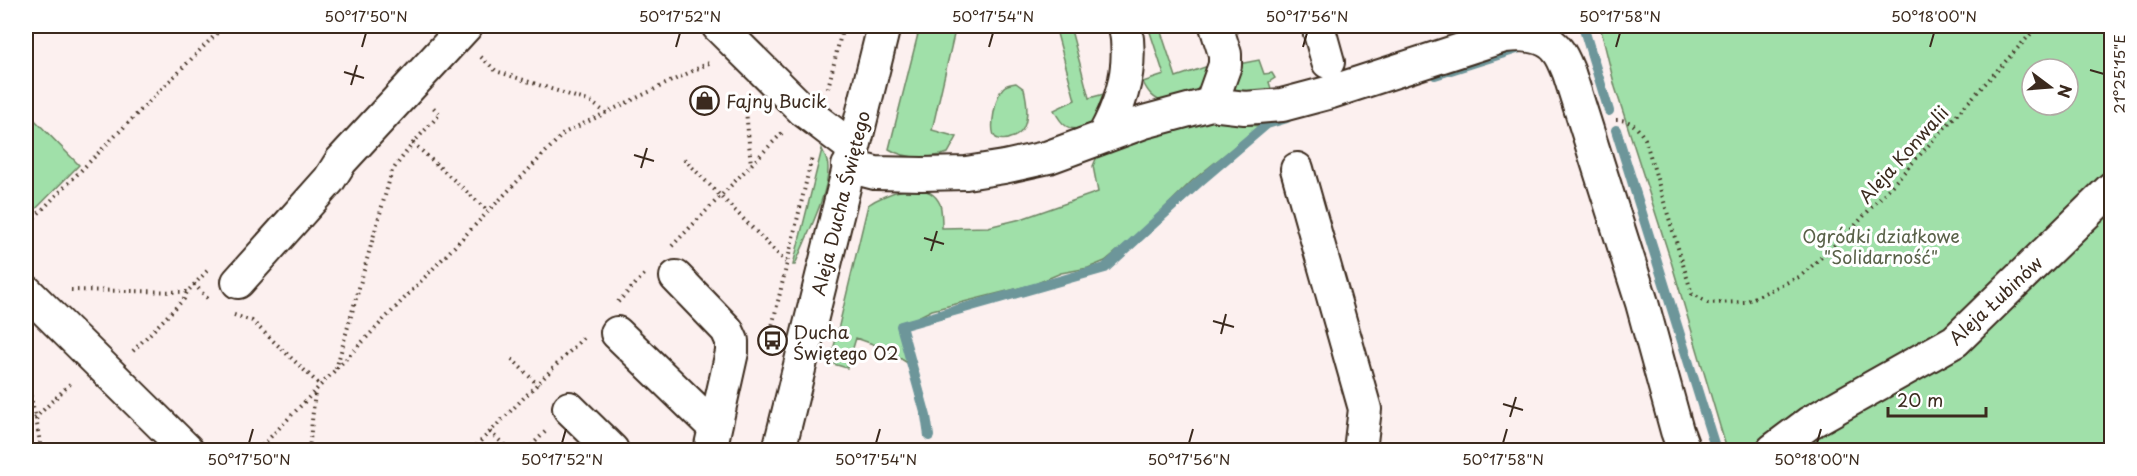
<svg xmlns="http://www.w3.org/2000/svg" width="2137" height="476" viewBox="0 0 2137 476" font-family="'Playpen Sans',sans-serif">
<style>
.green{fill:#a0e0a9;stroke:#6e8564;stroke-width:1.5;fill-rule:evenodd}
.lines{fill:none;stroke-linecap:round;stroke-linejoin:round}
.stream{stroke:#6d969a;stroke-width:10}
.minor-casing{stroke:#3b2a1e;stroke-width:36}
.path{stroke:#3b2a1e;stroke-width:4;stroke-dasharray:1.5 4.5;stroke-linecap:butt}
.minor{stroke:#fff;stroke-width:32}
.ticks{fill:none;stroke:#3b2a1e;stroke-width:2}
.labels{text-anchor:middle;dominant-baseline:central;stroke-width:6;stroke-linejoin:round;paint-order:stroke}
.poi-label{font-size:18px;fill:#3b2a1e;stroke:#fff;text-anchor:start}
.street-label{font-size:18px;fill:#3b2a1e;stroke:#fff}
.park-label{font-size:18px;fill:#596148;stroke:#fff}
.neatline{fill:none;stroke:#3b2a1e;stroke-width:2}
.ticks-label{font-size:15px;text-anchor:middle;fill:#3b2a1e}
</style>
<rect width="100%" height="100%" fill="#fcf0ef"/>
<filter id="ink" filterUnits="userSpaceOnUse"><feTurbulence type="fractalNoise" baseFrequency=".0167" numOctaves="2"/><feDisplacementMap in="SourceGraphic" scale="12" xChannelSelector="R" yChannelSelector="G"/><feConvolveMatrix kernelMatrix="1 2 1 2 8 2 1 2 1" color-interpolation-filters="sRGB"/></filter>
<g filter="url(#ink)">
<path class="green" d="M920,26H956L932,130L957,137L948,153C928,159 907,160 889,149Z
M1055,26H1070L1089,98L1111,92C1108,100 1106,109 1101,115C1095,125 1076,133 1066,126C1060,122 1057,116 1054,110L1075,100Z
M1148,26H1159L1176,77L1208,66C1208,92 1185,96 1165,103C1154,99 1148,93 1143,82L1164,75Z
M1600,26H2111V450H1784L1774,435L1755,450H1727L1670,258L1615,87ZM2032,69H2068V105H2032Z
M1259,60L1264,74L1272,73L1275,78L1269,82L1273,95L1276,97L1229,90L1239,64Z
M1016,83L1024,89C1028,105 1031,134 1010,138C1006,140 1000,140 996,138C988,131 996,95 1003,88C1006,84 1011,84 1016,83Z
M26,111L79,165L26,219Z
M1248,117L1250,125L1260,126L1192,181L1140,232L1105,261L1088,268L1061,273L1035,284L932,310L916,318L898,323L909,364L884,348L856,338L847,368L830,363L868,205C885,193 928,177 940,204C942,211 942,221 942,228L988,227L1021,219L1098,192L1093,166L1099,152L1211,118Z
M822,149C824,154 828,161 828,167C829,194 805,239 795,265H793Z"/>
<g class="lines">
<path class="stream" d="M1583,26L1609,111
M1435,75L1520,48
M1616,130L1716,450
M929,436L926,416L901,326L1105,268L1199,182L1267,124L1287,118"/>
<defs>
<path id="minor" d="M718,26L803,110L853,148
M1318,26L1328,62
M1211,104L1225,65V54L1216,26
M1104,135C1123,101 1133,65 1125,26
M848,166L875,173L922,174L966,173L1004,167L1049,157L1144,122L1211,104L1245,108L1282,105L1331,92L1504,36C1522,34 1546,34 1558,51C1563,57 1566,66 1569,73L1642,303L1677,431L1684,450
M1297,169L1365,409L1360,450
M676,277L727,330L732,341V352L710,450
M238,282L329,180L341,161L466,26
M26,291L187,450
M617,333L715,428
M569,408L612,450
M779,450L884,26
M1773,450L1809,423L1955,341L2112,188"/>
</defs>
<use href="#minor" class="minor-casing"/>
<path class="path" d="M481,57L496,71L591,102L606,113
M828,88L843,26
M745,99L751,165
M1616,120C1632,120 1636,126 1645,139L1692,294L1708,303L1745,302L1801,276L1850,231L2038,26
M413,143L488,211
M684,159L786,262
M26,226L224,26
M672,246L782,133
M194,284L208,299
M71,290L187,292
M618,302L644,275
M234,315L252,321L320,385
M767,348L812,157
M133,351L184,299L187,292L207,271
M512,359L538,385
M336,369L392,171L413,143L440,114L433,107
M26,378L36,418L40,443L32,450
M26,427L72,382
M490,432L510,450
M258,450L564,133L709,63
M309,450L315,392
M472,450L586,335
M527,450L547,430"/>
<use href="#minor" class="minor"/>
</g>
</g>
<path class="ticks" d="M362,47L366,33M676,47L680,33M989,47L993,33M1303,47L1307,33M1616,47L1620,33M1930,47L1934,33M2090,70L2104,74M344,72L364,78M351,85L357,65M634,155L654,161M641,168L647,148M924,238L944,244M931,251L937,231M1213,321L1234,327M1221,334L1226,314M1503,404L1523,410M1510,417L1516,397M249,443L253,429M562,443L566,429M876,443L880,429M1189,443L1193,429M1503,443L1507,429M1817,443L1821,429"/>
<defs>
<symbol id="shop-ring" viewBox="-11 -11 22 22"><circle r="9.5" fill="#fff" stroke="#3b2a1e" stroke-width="1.5"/><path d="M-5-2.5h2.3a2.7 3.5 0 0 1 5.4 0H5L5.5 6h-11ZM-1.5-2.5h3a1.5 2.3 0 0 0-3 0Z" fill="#3b2a1e"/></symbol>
<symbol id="bus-ring" viewBox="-11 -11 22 22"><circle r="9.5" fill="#fff" stroke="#3b2a1e" stroke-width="1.5"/><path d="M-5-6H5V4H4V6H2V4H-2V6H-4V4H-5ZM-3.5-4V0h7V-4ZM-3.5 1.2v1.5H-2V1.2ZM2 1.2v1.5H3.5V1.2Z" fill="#3b2a1e"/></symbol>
</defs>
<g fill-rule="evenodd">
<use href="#shop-ring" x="688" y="84" width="33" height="33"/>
<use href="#bus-ring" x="756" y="324" width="33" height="33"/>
</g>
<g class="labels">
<g class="poi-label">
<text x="726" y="100">Fajny Bucik</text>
<text x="793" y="331">Ducha<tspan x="793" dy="21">Świętego 02</tspan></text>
</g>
<g class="street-label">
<text transform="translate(1903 154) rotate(-48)">Aleja Konwalii</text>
<text transform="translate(840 203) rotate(-76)">Aleja Ducha Świętego</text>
<text transform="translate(1995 300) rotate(-43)">Aleja Łubinów</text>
</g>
<g class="park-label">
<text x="1881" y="235">Ogródki działkowe<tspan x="1881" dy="21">"Solidarność"</tspan></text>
</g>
</g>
<rect width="2137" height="476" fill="none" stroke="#fff" stroke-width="66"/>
<g transform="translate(2050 87) rotate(106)"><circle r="28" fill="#ffffff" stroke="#b1aaa5" stroke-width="1.5"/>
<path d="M0-4.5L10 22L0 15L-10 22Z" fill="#3b2a1e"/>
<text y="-9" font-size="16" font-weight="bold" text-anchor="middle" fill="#3b2a1e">N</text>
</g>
<path d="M1888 407v9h98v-9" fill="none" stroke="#3b2a1e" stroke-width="3"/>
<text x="1897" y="407" font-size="18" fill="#3b2a1e" stroke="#ffffff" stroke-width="4.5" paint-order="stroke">20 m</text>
<rect x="33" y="33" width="2071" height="410" class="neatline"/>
<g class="ticks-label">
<text x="366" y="22">50°17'50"N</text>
<text x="680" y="22">50°17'52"N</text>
<text x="993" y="22">50°17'54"N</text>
<text x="1307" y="22">50°17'56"N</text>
<text x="1620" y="22">50°17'58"N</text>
<text x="1934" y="22">50°18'00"N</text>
<text transform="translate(2120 74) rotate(-90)" y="5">21°25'15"E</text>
<text x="249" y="465">50°17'50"N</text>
<text x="562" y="465">50°17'52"N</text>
<text x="876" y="465">50°17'54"N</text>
<text x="1189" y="465">50°17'56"N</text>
<text x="1503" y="465">50°17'58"N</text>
<text x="1817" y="465">50°18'00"N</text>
</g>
</svg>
